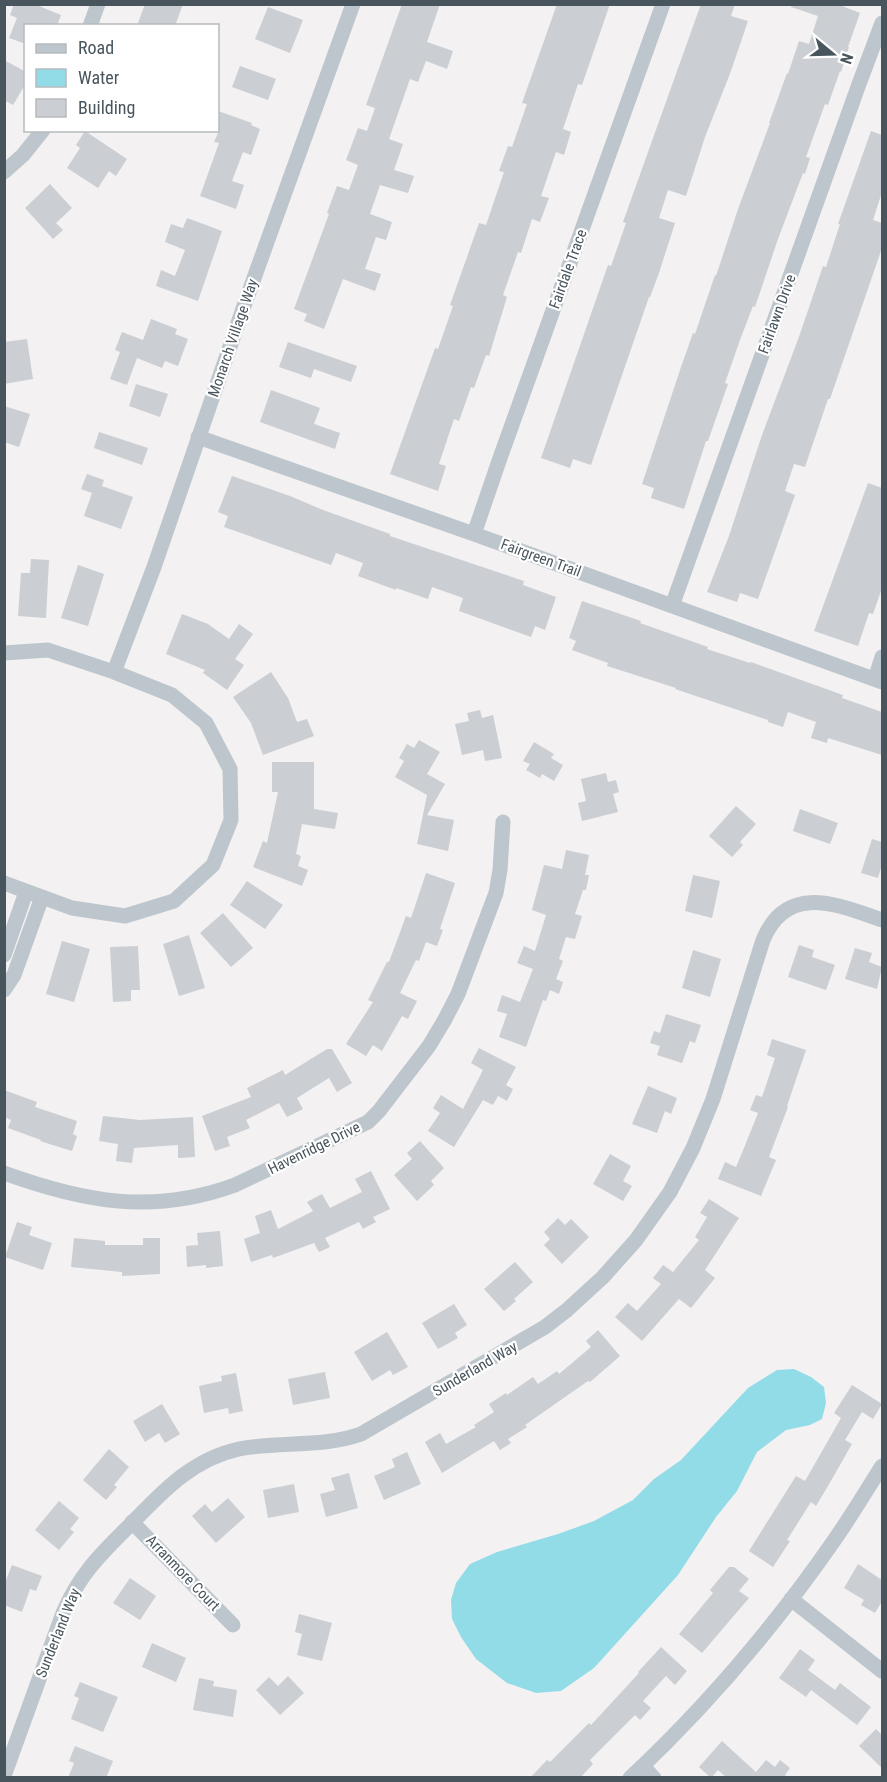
<svg xmlns="http://www.w3.org/2000/svg" width="887" height="1782" viewBox="0 0 887 1782" font-family="'Roboto Condensed',sans-serif">
<style>
.water{fill:#92dce8}
.building{fill:#cbced3}
.lines{fill:none;stroke-linecap:round;stroke-linejoin:round}
.minor{stroke:#bdc6cc;stroke-width:15}
.labels{text-anchor:middle;dominant-baseline:central;stroke-width:4.5;stroke-linejoin:round;paint-order:stroke}
.street-label{font-size:15px;fill:#49555d;stroke:#fff}
</style>
<rect width="100%" height="100%" fill="#f3f1f1"/>
<path class="water" d="M794,1369L811,1377L824,1387L826,1403L822,1419L810,1425L786,1430L757,1452L737,1491L716,1517L678,1575L594,1668L561,1691L536,1693L507,1683L476,1659L461,1637L452,1619L451,1600L456,1583L470,1564L497,1552L558,1534L594,1521L633,1500L654,1479L681,1460L748,1388L777,1370Z"/>
<path class="building" d="M14,4H34L61,15L57,26H26V44L9,38L17,18L10,15Z
M145,4H183L175,26H137Z
M402,4H440L427,42L453,51L447,69L426,61L418,82L410,79L389,139L403,144L394,170L414,176L408,193L380,185L370,214L392,222L386,240L376,237L365,269L381,274L375,291L343,279L324,329L304,321L307,314L294,309L329,214L327,213L337,186L349,190L358,165L346,160L358,128L367,131L375,108L366,105Z
M557,4H610L582,85L578,84L563,129L571,132L564,155L556,152L541,196L549,198L540,222L532,219L521,253L518,252L503,295L507,297L489,356L486,355L474,388L471,387L459,421L454,419L439,464L446,466L438,491L390,474L435,348L438,349L453,306L450,305L479,223L486,225L504,172L499,171L508,146L512,147L527,104L522,103Z
M701,4H735L731,16L748,21L731,71L705,137L686,196L668,190L659,218L675,223L659,273L650,297H649L591,465L573,459L570,468L541,458L608,265L611,266L626,223L623,222Z
M791,4H837L860,13L848,47H849L841,72L840,71L828,105L825,104L806,157L810,158L805,174L803,173L778,239L755,307L753,306L740,340L725,383L728,384L708,441H706L684,509L651,498L654,488L642,484L681,367L693,333L695,334L715,275L716,276L738,209L770,123H769L787,73L788,74L799,41L809,44L818,16L791,7Z
M268,7L303,20L290,53L255,39Z
M4,60L26,72V83L13,105L4,100Z
M240,66L276,79L268,100L232,87Z
M218,111L252,123L251,125L260,129L251,155L243,152L232,181L244,185L236,209L200,196L219,143L214,142L218,133Z
M85,131L127,159L116,176L109,171L98,188L67,168L80,148L76,145Z
M871,131L882,135V192L873,220L882,223V248L830,399H828L805,467L794,464L785,491L795,495L758,599L740,593L737,602L707,592L729,536L762,435L800,334L823,266L826,267L840,224H838Z
M50,184L72,208L56,223L63,230L53,239L25,208Z
M187,218L222,231L198,301L156,286L161,270L175,276L185,250L165,242L171,224L183,228Z
M151,319L177,329L175,334L188,339L178,366L165,361L162,368L137,358L127,385L110,379L120,352L115,350L122,332L143,340Z
M27,339L33,379L4,384V342Z
M288,342L357,366L351,382L314,369L311,378L279,367Z
M136,384L168,394L160,417L129,406Z
M271,390L320,408L314,424L340,433L335,449L260,422Z
M4,406L30,414L19,447L4,442Z
M99,432L148,448L142,465L94,448Z
M87,474L104,480L102,486L133,497L121,529L84,516L92,493L81,489Z
M232,476L290,496L323,510L390,534V536L524,581L523,585L556,597L545,630L535,626L531,637L459,611L463,598L432,587L428,599L396,588V590L358,576L363,563L336,553L331,565L224,527L228,516L218,512Z
M868,483L882,488V588L873,614L869,613L858,646L814,631Z
M31,559L49,560L46,618L18,616L21,573H30Z
M78,565L104,574L88,626L61,618Z
M582,601L641,621L640,623L708,647L707,649L750,663L751,662L843,695L842,698L882,712V755L828,738L827,743L811,738L816,722L788,712L783,727L768,722V720L675,689L676,688L607,666L608,663L572,650L576,641L569,638Z
M182,614L208,624L229,639L239,624L253,634L235,659L244,665L227,690L203,673L205,670L166,654Z
M271,672L288,698L297,722L307,719L314,736L263,755L251,723L233,697Z
M480,710L482,718L493,715L502,758L485,761L483,750L462,755L455,724L469,721L467,713Z
M419,740L440,752L427,774L445,784L427,815L454,820L448,851L417,844L427,795L395,777L404,761L399,758L407,744L414,748Z
M534,742L554,754L551,758L563,765L554,781L542,774L540,778L526,770L530,764L523,761Z
M272,762H314V809L338,813L335,829L302,824L296,854L301,856L298,866L308,870L302,886L253,867L263,841L267,843L278,792H272Z
M606,773L608,782L616,780L619,792L613,794L618,812L582,821L578,803L586,801L581,779Z
M736,806L756,824L740,842L743,845L732,857L709,836Z
M800,809L838,823L830,844L793,831Z
M872,839L882,842V865L878,878L861,873Z
M566,850L589,855L585,875H589L586,890H583L575,914L582,916L575,939L566,937L559,959L563,961L556,979L563,982L559,994L550,990L546,1001L543,1000L526,1047L499,1037L507,1014L497,1011L502,995L520,1002L533,969L517,963L524,946L535,951L546,915L532,910L544,865L562,869Z
M426,873L455,883L440,929L443,930L437,946L426,942L419,961L416,960L400,993L417,1001L408,1019L402,1016L382,1051L373,1045L366,1056L346,1044L373,1002L368,1000L387,962H389L406,916L411,918Z
M693,875L720,881L712,918L685,911Z
M247,881L283,905L265,929L230,905Z
M223,913L253,948L231,967L200,933Z
M189,935L205,988L179,996L163,944Z
M62,941L90,949L74,1002L46,994Z
M799,945L814,950L812,957L835,965L826,990L788,977Z
M138,946L140,990H131V1001L113,1002L110,947Z
M855,948L872,953L869,962L882,967L877,989L845,979Z
M693,950L721,959L710,997L682,988Z
M666,1014L701,1025L695,1043L690,1041L682,1063L657,1055L660,1046L650,1043L654,1031L660,1033Z
M772,1039L806,1050L787,1106L788,1107L769,1157L776,1160L761,1196L718,1179L725,1162L736,1167L744,1148L758,1113L750,1110L756,1095L762,1097L775,1058L767,1055Z
M479,1048L516,1067L506,1085L513,1089L507,1101L498,1096L493,1105L483,1100L454,1147L428,1131L440,1113L433,1108L441,1095L463,1109L483,1070L471,1063Z
M327,1049H332L352,1083L337,1092L329,1078L297,1098L303,1109L287,1117L279,1103L246,1120L250,1128L227,1137L230,1146L215,1151L202,1116L251,1097L247,1088L283,1070L285,1075Z
M648,1086L677,1098L671,1114L665,1111L657,1133L632,1124Z
M4,1090L37,1102L35,1107L77,1121L73,1134L77,1136L72,1151L40,1141L41,1140L8,1128L11,1120L4,1117Z
M103,1116L140,1120L193,1117L195,1157L178,1158V1145L134,1148L132,1163L116,1161L118,1144L99,1141Z
M420,1141L444,1168L431,1181L434,1185L417,1201L394,1175L412,1159L407,1153Z
M610,1154L631,1166L623,1181L632,1186L623,1201L593,1184Z
M371,1171L390,1209L373,1217L376,1222L363,1229L359,1222L325,1238L330,1247L319,1252L314,1243L273,1258L272,1255L251,1262L244,1239L260,1233L255,1216L271,1210L278,1229L313,1211L307,1202L322,1194L330,1208L362,1192L355,1179Z
M709,1199L739,1218L705,1270L715,1278L691,1308L679,1299L642,1341L615,1317L628,1303L637,1311L661,1284L653,1278L663,1265L673,1272L699,1240L695,1237L707,1217L700,1213Z
M558,1218L565,1225L571,1219L589,1237L562,1264L544,1245L550,1239L544,1232Z
M17,1222L32,1227L29,1235L52,1243L43,1270L5,1257Z
M220,1231L223,1266L206,1268V1265L187,1267L186,1246L198,1245L197,1233Z
M74,1238L105,1241V1245H143V1238H160V1274L122,1276V1272L71,1267Z
M515,1262L533,1282L514,1299L516,1301L504,1311L484,1289Z
M454,1304L467,1325L455,1333L458,1338L438,1349L422,1323Z
M598,1330L620,1356L590,1382L588,1381L525,1425L527,1427L508,1439L511,1443L500,1450L494,1441L442,1473L425,1442L440,1433L446,1444L476,1427L474,1425L494,1412L489,1404L506,1393L507,1395L533,1377L538,1384L557,1371L559,1374L591,1347L586,1341Z
M387,1332L408,1367L393,1375L390,1370L372,1381L354,1352Z
M325,1372L330,1398L293,1405L288,1379Z
M236,1373L243,1411L229,1414L228,1408L204,1413L199,1386L222,1381L221,1376Z
M852,1385L882,1404L873,1419L862,1412L845,1440L852,1444L828,1486L816,1506L811,1502L787,1540L790,1541L773,1567L749,1551L796,1476L805,1481L841,1418L834,1413Z
M162,1404L180,1434L165,1443L159,1433L145,1442L133,1421Z
M109,1449L129,1467L114,1485L117,1487L106,1500L83,1480Z
M407,1452L421,1484L384,1500L374,1476L395,1467L392,1459Z
M349,1473L358,1508L326,1517L320,1494L335,1490L331,1478Z
M294,1484L299,1512L268,1518L263,1490Z
M228,1498L245,1517L216,1543L192,1516L205,1504L212,1512Z
M59,1501L79,1518L70,1529L74,1532L59,1550L35,1530Z
M858,1564L882,1580V1601L875,1613L861,1605L864,1600L844,1588Z
M12,1565L42,1576L36,1591L30,1589L22,1612L4,1605V1585Z
M729,1567H734L749,1579L739,1591L749,1598L702,1653L679,1634L713,1593L710,1590Z
M130,1578L156,1596L140,1620L113,1603Z
M299,1614L332,1623L322,1661L297,1655L302,1634L295,1632Z
M152,1643L186,1658L176,1682L142,1667Z
M661,1647L687,1671L675,1685L666,1676L643,1701L651,1708L640,1720L635,1715L590,1760L593,1764L580,1778H530L547,1760L550,1762L589,1723L591,1725L639,1673L638,1672Z
M800,1649L815,1660L808,1670L835,1690L840,1683L871,1707L857,1725L811,1690L806,1697L779,1678Z
M288,1676L304,1693L280,1715L256,1690L269,1677L278,1686Z
M199,1678L214,1681L213,1686L237,1690L233,1717L193,1710Z
M80,1682L118,1697L103,1732L71,1719L79,1698L74,1696Z
M876,1729L882,1735V1768L859,1746Z
M722,1741L756,1772L766,1760L775,1767L780,1760L790,1768L785,1775L788,1778H727L718,1770L711,1778L699,1767Z
M75,1746L113,1761L106,1778H68L74,1763L69,1761Z"/>
<g class="lines">
<path class="minor" d="M90,26L98,4
M4,172L23,155L43,130
M198,437L474,534L882,682
M474,534L500,458L663,4
M672,606L859,84L882,23
M4,653L48,650L114,672L172,695L206,723L230,769L231,820L213,865L174,901L125,916L72,908L4,883
M114,672L154,567L245,303L353,4
M875,679L882,657
M4,955L26,892
M4,990L14,975L42,897
M4,1173C84,1202 153,1215 235,1185L368,1122L379,1111L429,1046L444,1021L458,994L496,893L500,870L503,822
M132,1522L233,1625
M791,1599L882,1671
M643,1766L654,1778
M4,1776L63,1613C80,1573 102,1553 132,1523C164,1490 193,1459 239,1449C280,1441 322,1448 361,1434L545,1327L567,1310L603,1277L636,1240L670,1192L693,1148L713,1099L763,940C787,882 838,905 882,920
M630,1778C706,1707 774,1627 833,1542C850,1518 866,1491 882,1466"/>
</g>
<g class="labels">
<g class="street-label">
<text transform="translate(568 269) rotate(-70)">Fairdale Trace</text>
<text transform="translate(777 314) rotate(-70)">Fairlawn Drive</text>
<text transform="translate(233 338) rotate(-71)">Monarch Village Way</text>
<text transform="translate(541 558) rotate(20)">Fairgreen Trail</text>
<text transform="translate(314 1148) rotate(-26)">Havenridge Drive</text>
<text transform="translate(475 1369) rotate(-30)">Sunderland Way</text>
<text transform="translate(183 1573) rotate(46)">Arranmore Court</text>
<text transform="translate(58 1633) rotate(-68)">Sunderland Way</text>
</g>
</g>
<rect width="887" height="1782" fill="none" stroke="#49555d" stroke-width="12"/>
<rect x="24" y="24" width="195" height="108" fill="#ffffff" stroke="#b6bbbe" stroke-width="1.5"/>
<rect x="36" y="44" width="30" height="9" fill="#bdc6cc" stroke="#b6bbbe" stroke-width="1.5"/>
<text x="78" y="54" font-size="18" fill="#49555d">Road</text>
<rect x="36" y="69" width="30" height="18" fill="#92dce8" stroke="#b6bbbe" stroke-width="1.5"/>
<text x="78" y="84" font-size="18" fill="#49555d">Water</text>
<rect x="36" y="99" width="30" height="18" fill="#cbced3" stroke="#b6bbbe" stroke-width="1.5"/>
<text x="78" y="114" font-size="18" fill="#49555d">Building</text>
<g transform="translate(833 54) rotate(109)" stroke="#ffffff" stroke-width="4.5" paint-order="stroke">
<path d="M0-4.5L10 22L0 15L-10 22Z" fill="#49555d"/>
<text y="-9" font-size="16" font-weight="bold" text-anchor="middle" fill="#49555d">N</text>
</g>
</svg>
